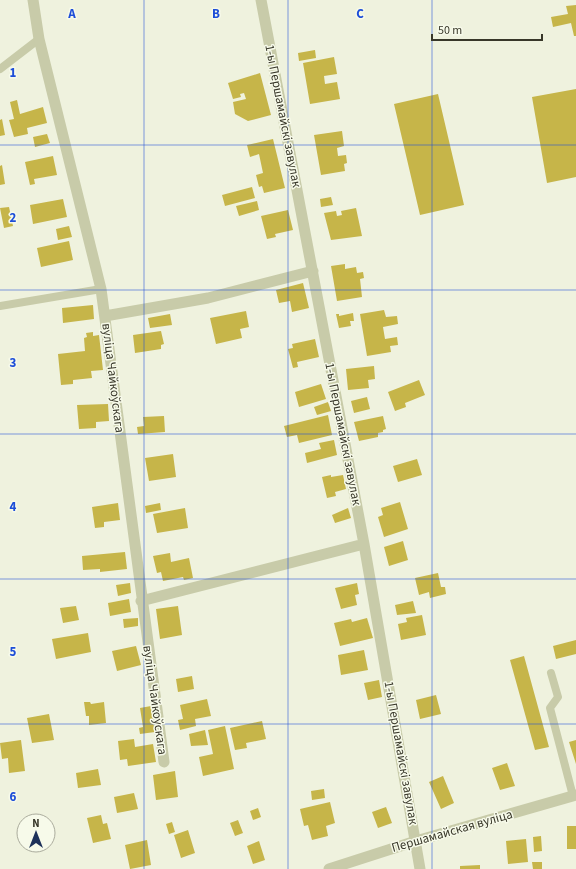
<svg xmlns="http://www.w3.org/2000/svg" width="576" height="869" viewBox="0 0 576 869" font-family="'Source Sans 3',sans-serif">
<style>
.building{fill:#c6b549}
.lines{fill:none;stroke-linecap:round;stroke-linejoin:round}
.service{stroke:#c8cba9;stroke-width:8}
.minor{stroke:#c8cba9;stroke-width:11}
.tertiary{stroke:#c8cba9;stroke-width:11}
.grid{fill:none;stroke:#1d4ed8;stroke-width:1;stroke-opacity:0.55}
.labels{text-anchor:middle;dominant-baseline:central;stroke-width:3;stroke-linejoin:round;paint-order:stroke}
.street-label{font-size:13px;fill:#383729;stroke:#f7faea}
.grid-label{font-size:13px;text-anchor:middle;font-weight:bold;fill:#1d4ed8;stroke:#f7faea;stroke-width:3;stroke-linejoin:round;paint-order:stroke}
</style>
<rect width="100%" height="100%" fill="#eff2de"/>
<path class="building" d="M576,5V36H574L571,23L553,27L551,17L568,14L566,6Z
M315,50L316,58L299,61L298,53Z
M334,57L337,74L324,76L325,84L337,82L340,99L310,104L303,63Z
M260,73L271,115L248,121L235,114L233,102L246,99L244,93L240,94L241,97L233,99L228,83Z
M576,89V177L547,183L532,97Z
M438,94L464,205L420,215L394,104Z
M17,100L20,114L43,107L47,123L27,128L28,134L14,137L9,120L14,119L10,102Z
M2,119L5,135L0,136V120Z
M342,131L344,146L337,148L338,156L346,155L347,163L344,164L345,171L321,175L314,135Z
M47,134L50,143L35,147L33,137Z
M273,139L285,188L264,193L262,186L259,187L256,175L263,173L259,154L250,157L247,145Z
M53,156L57,175L34,179L35,184L30,185L25,162Z
M2,165L5,184L0,185V166Z
M252,187L255,198L225,206L222,195Z
M331,197L333,205L321,207L320,199Z
M63,199L67,217L33,224L30,205Z
M257,201L259,210L239,216L236,206Z
M9,207L13,226L4,228L0,208Z
M356,208L362,236L331,240L324,213L336,211L337,216L342,215L341,211Z
M288,210L293,230L275,234L276,237L267,239L261,216Z
M69,226L72,237L58,240L56,229Z
M69,241L73,260L41,267L37,248Z
M345,264V269L356,267L357,273L363,272L364,278L360,279L362,297L337,301L331,266Z
M303,283L309,308L292,312L290,301L279,303L276,290Z
M93,305L94,319L63,323L62,308Z
M384,310L386,317L397,316L398,324L383,327L385,339L397,337L398,345L390,346L391,352L367,356L360,314Z
M246,311L249,327L240,329L242,338L216,344L210,318Z
M353,313L354,321H350L351,326L339,328L336,314H339V316Z
M170,314L172,325L150,328L148,318Z
M161,331L164,344L161,345V349L135,353L133,335Z
M93,332V336L99,335L103,370L91,371L92,378L73,380V384L61,385L58,354L85,351L84,338L87,337L86,333Z
M315,339L319,357L297,362L298,367L293,368L288,349L293,348L292,344Z
M374,366L375,379L368,380L369,388L348,390L346,369Z
M419,380L425,395L405,403L406,407L395,411L388,392Z
M321,384L326,399L299,407L295,392Z
M367,397L370,409L354,413L351,401Z
M328,402L331,411L317,415L314,407Z
M108,404L109,421L96,422V428L79,429L77,405Z
M328,415L332,435L299,443L297,435L287,437L284,426Z
M164,416L165,432L138,434L137,427L144,426L143,417Z
M383,416L386,429L383,430V432L378,433V437L359,441L354,422Z
M334,440L337,455L307,463L305,453L321,449L319,443Z
M173,454L176,477L149,481L145,458Z
M417,459L422,475L398,482L393,466Z
M331,475V477L343,475L346,489L335,492L336,496L327,498L322,477Z
M400,502L408,529L384,537L378,517L383,515L381,508Z
M118,503L120,520L104,522V527L95,528L92,507Z
M160,503L161,510L146,513L145,506Z
M185,508L188,528L157,533L153,514Z
M348,508L351,518L335,523L332,515Z
M403,541L408,560L389,566L384,547Z
M125,552L127,569L100,572V569L83,570L82,556Z
M170,553L171,562L189,558L193,578L184,580L183,577L163,581L161,572L157,573L153,556Z
M438,573L441,587H445L446,594L430,598L429,592L419,595L415,578Z
M130,583L131,593L118,596L116,585Z
M357,583L359,594L355,595L357,605L341,609L335,588Z
M129,599L131,612L110,616L108,603Z
M413,601L416,613L397,615L395,605Z
M76,606L79,620L63,623L60,608Z
M178,606L182,635L160,639L156,609Z
M422,615L426,635L401,640L398,624L407,622L406,618Z
M138,618V626L124,628L123,619Z
M367,618L373,638L340,646L334,623L351,619L352,622Z
M88,633L91,652L56,659L52,639Z
M576,640V654L556,659L553,646Z
M136,646L141,665L117,671L112,651Z
M364,650L368,670L341,675L338,655Z
M524,656L549,747L535,750L510,660Z
M192,676L194,689L178,692L176,679Z
M379,680L382,697L368,700L364,683Z
M436,695L441,714L420,719L416,700Z
M207,699L211,716L195,719L196,726L180,730L178,720L183,719L180,705Z
M84,702H90L91,704L104,702L106,723L89,725V716H86Z
M151,706L155,732L140,734L139,728L143,727L140,708Z
M49,714L54,740L32,743L27,718Z
M262,721L266,739L246,743L247,748L235,750L230,728Z
M225,726L234,769L203,776L199,757L213,754L208,730Z
M205,730L208,745L191,746L189,734Z
M134,739L135,747L153,744L156,762L128,766L127,759L120,760L118,741Z
M21,740L25,771L9,773L8,758L2,759L0,743Z
M576,740V764L569,742Z
M507,763L515,786L500,790L492,768Z
M98,769L101,785L78,788L76,773Z
M175,771L178,797L156,800L153,775Z
M443,776L454,803L441,809L429,782Z
M324,789L325,798L312,800L311,791Z
M134,793L138,809L117,813L114,797Z
M330,802L335,823L326,826L328,836L312,840L308,825L304,826L300,809Z
M386,807L392,823L378,828L372,812Z
M258,808L261,817L253,820L250,811Z
M101,815L103,824L107,823L111,839L93,843L87,818Z
M238,820L243,833L235,836L230,823Z
M172,822L175,832L169,834L166,824Z
M567,826H576V849H567Z
M188,830L195,853L181,858L174,835Z
M541,836L542,851L534,852L533,837Z
M526,839L528,862L508,864L506,841Z
M147,840L151,865L130,869L125,845Z
M259,841L265,860L253,864L247,846Z
M532,862H542V869H533Z
M480,865V869H460V866Z"/>
<g class="lines">
<path class="service" d="M0,69L39,39
M0,306L101,289
M551,673L558,697L550,708L573,796"/>
<path class="minor" d="M33,0L39,39L101,289L164,762
M261,0L364,544L420,869
M105,316L208,298L313,271
M141,601L364,544"/>
<path class="tertiary" d="M329,869L416,841L576,795"/>
</g>
<path class="grid" d="M144,0V869M288,0V869M432,0V869M0,145H576M0,290H576M0,434H576M0,579H576M0,724H576"/>
<g class="labels">
<g class="street-label">
<text transform="translate(283 116) rotate(79)">1-ы Першамайскі завулак</text>
<text transform="translate(113 378) rotate(83)">вуліца Чайкоўскага</text>
<text transform="translate(343 434) rotate(79)">1-ы Першамайскі завулак</text>
<text transform="translate(155 700) rotate(82)">вуліца Чайкоўскага</text>
<text transform="translate(401 753) rotate(80)">1-ы Першамайскі завулак</text>
<text transform="translate(452 831) rotate(-16)">Першамайская вуліца</text>
</g>
</g>
<g class="grid-label">
<text x="72" y="18">A</text>
<text x="216" y="18">B</text>
<text x="360" y="18">C</text>
<text x="13" y="77">1</text>
<text x="13" y="222">2</text>
<text x="13" y="367">3</text>
<text x="13" y="511">4</text>
<text x="13" y="656">5</text>
<text x="13" y="801">6</text>
</g>
<g transform="translate(36 833)"><circle r="19" fill="#f7faea" stroke="#abac9d"/>
<path d="M0-3L7 15L0 10L-7 15Z" fill="#1e315a"/>
<text y="-6" font-size="11" font-weight="bold" text-anchor="middle" fill="#383729">N</text>
</g>
<path d="M432 34v6h110v-6" fill="none" stroke="#383729" stroke-width="2"/>
<text x="438" y="34" font-size="12" fill="#383729" stroke="#f7faea" stroke-width="3" paint-order="stroke">50 m</text>
</svg>
